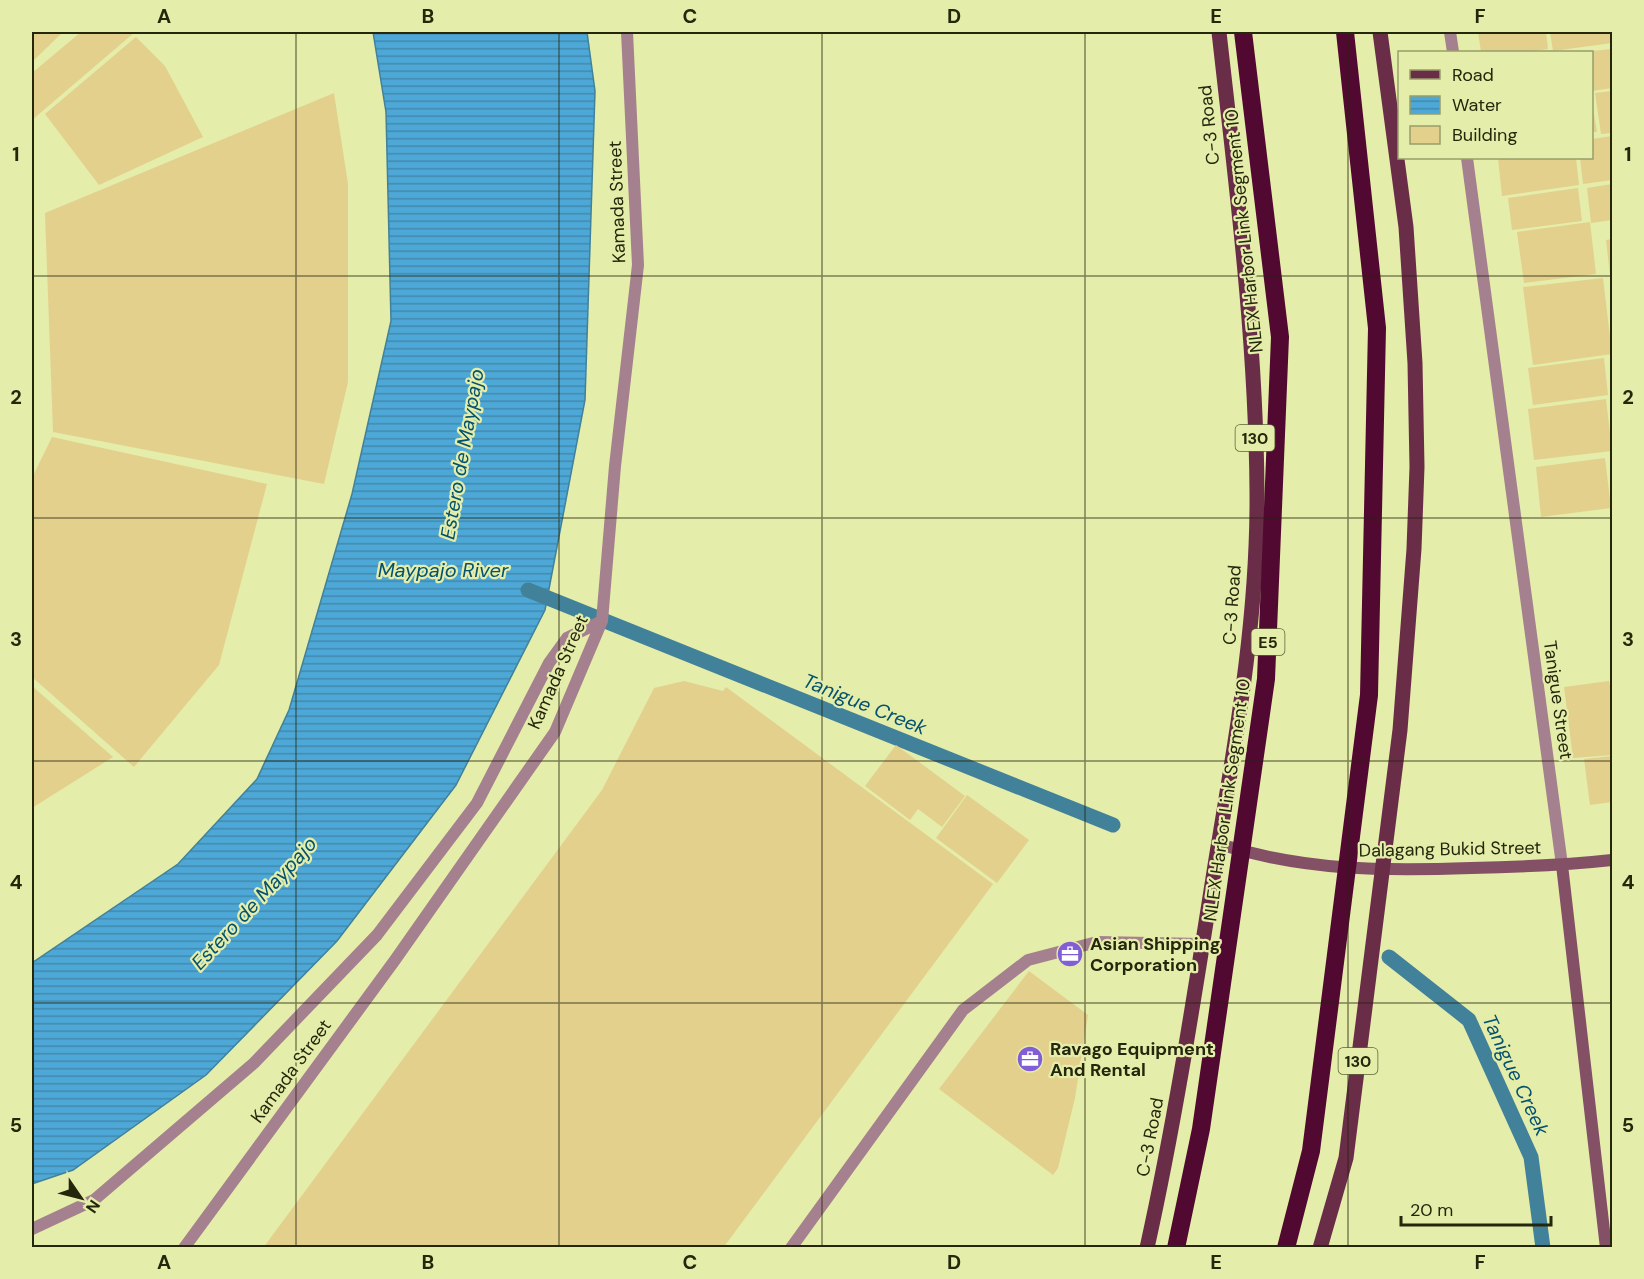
<svg xmlns="http://www.w3.org/2000/svg" width="1644" height="1279" viewBox="0 0 1644 1279" font-family="'DM Sans',sans-serif">
<style>
.water{fill:url(#water-rules);stroke:#42819a;stroke-width:1.5}
.lines{fill:none;stroke-linecap:round;stroke-linejoin:round}
.stream{stroke:#42819a;stroke-width:15}
.building{fill:#e3d08d}
.lane{stroke:#a5808e;stroke-width:12}
.street{stroke:#a5808e;stroke-width:12}
.secondary{stroke:#835065;stroke-width:12}
.primary{stroke:#6a2d48;stroke-width:15}
.highway{stroke:#520931;stroke-width:18}
.grid{fill:none;stroke:#25270c;stroke-width:1.5;stroke-opacity:0.55}
.labels{text-anchor:middle;dominant-baseline:central;stroke-width:4.5;stroke-linejoin:round;paint-order:stroke}
.shield{fill:#e4eda9;stroke:#5e623b;stroke-width:1.5}
.shield-label{font-size:16px;font-weight:bold;fill:#25270c}
.street-label{font-size:18px;fill:#25270c;stroke:#e4eda9}
.poi-label{font-size:18px;font-weight:bold;fill:#25270c;stroke:#e4eda9;text-anchor:start}
.water-label{font-size:20px;font-style:italic;fill:#045170;stroke:#e4eda9}
.neatline{fill:none;stroke:#25270c;stroke-width:2}
.grid-label{font-size:20px;text-anchor:middle;font-weight:bold;fill:#25270c}
</style>
<defs>
<pattern id="water-rules" width="6" height="5" patternUnits="userSpaceOnUse" patternTransform="scale(1.5)"><rect width="6" height="5" fill="#4ea8d7"/><path d="M0 2.5h6" fill="none" stroke="#4189ad"/></pattern>
</defs>
<rect width="100%" height="100%" fill="#e4eda9"/>
<path class="water" d="M373,32H587L595,91L585,400L545,610L456,785L337,941L206,1075L73,1170L32,1184V963L178,864L257,779L289,710L352,494L391,321L386,112Z"/>
<g class="lines">
<path class="stream" d="M528,590L1113,825
M1389,957L1469,1020L1531,1157L1543,1248"/>
</g>
<path class="building" d="M32,32H63L32,62Z
M81,32H135L32,120V73Z
M1478,32H1546L1548,49L1526,52H1481Z
M1550,32H1612V43L1553,51Z
M136,37L165,66L203,137L99,185L45,114Z
M1612,49V88L1592,91V51Z
M1612,91V133L1601,134L1595,93Z
M334,93L348,184V382L324,484L53,432L45,213Z
M1592,103L1597,132H1592Z
M1612,136V180L1583,184L1580,158H1592V139Z
M1498,158H1576L1579,185L1502,196Z
M1612,184V220L1591,223L1587,188Z
M1578,188L1582,221L1512,230L1508,198Z
M1590,222L1596,274L1524,283L1517,232Z
M1612,239V284H1611L1606,240Z
M1603,278L1612,354L1533,365L1523,287Z
M1604,358L1608,395L1533,405L1528,368Z
M1606,399L1612,451L1534,460L1528,409Z
M52,437L267,484L219,665L134,767L32,677V478Z
M1605,458L1611,508L1541,517L1536,467Z
M684,681L723,691L726,687L993,884L723,1248H263L602,790L654,688Z
M1609,681L1612,693V755L1573,758L1564,687Z
M32,686L113,757L32,808Z
M896,745L965,796L942,827L918,809L910,820L865,786Z
M1612,756V802L1590,805L1584,759Z
M967,795L1029,840L997,883L936,838Z
M1029,971L1088,1015L1075,1098L1058,1168L1053,1175L939,1089Z"/>
<g class="lines">
<path class="lane" d="M791,1248L963,1010L1028,960L1097,942L1203,944"/>
<path class="street" d="M1450,32L1453,52
M1467,158L1562,865
M32,1229L94,1200L254,1063L377,935L477,803L549,663L567,638L602,621
M184,1248L395,960L555,732L602,621L615,466L638,265L627,32"/>
<path class="secondary" d="M1219,844C1305,871 1382,871 1471,868C1519,867 1565,865 1612,860
M1562,865L1606,1248"/>
<path class="primary" d="M1147,1248C1176,1117 1196,985 1217,853C1237,733 1258,614 1257,492C1256,338 1236,184 1219,32
M1320,1248L1346,1158L1400,730L1414,549L1417,467L1415,363L1406,227L1380,32"/>
<path class="highway" d="M1176,1248L1201,1129L1266,679L1280,337L1243,32
M1286,1248L1311,1151L1369,695L1377,328L1345,32"/>
</g>
<path class="grid" d="M296,32V1248M559,32V1248M822,32V1248M1085,32V1248M1348,32V1248M32,276H1612M32,518H1612M32,761H1612M32,1003H1612"/>
<defs>
<symbol id="office-disc" viewBox="-11 -11 22 22"><circle r="9.5" fill="#825dd7" stroke="#e4eda9"/><path d="M-6-3h4V-5.5h4V-3h4V5H-6ZM-1-4.5V-3h2v-1.5ZM-6 0V1H6V0Z" fill="#fff"/></symbol>
</defs>
<g fill-rule="evenodd">
<use href="#office-disc" x="1055" y="939" width="30" height="30"/>
<use href="#office-disc" x="1015" y="1044" width="30" height="30"/>
</g>
<g class="labels">
<g class="shield">
<rect x="1235.5" y="425" width="39" height="26" rx="4.5"/>
<rect x="1251.5" y="629" width="33" height="26" rx="4.5"/>
<rect x="1338.5" y="1048" width="39" height="26" rx="4.5"/>
</g>
<g class="shield-label">
<text x="1255" y="438">130</text>
<text x="1268" y="642">E5</text>
<text x="1358" y="1061">130</text>
</g>
<g class="street-label">
<text transform="translate(1209 125) rotate(-96)">C-3 Road</text>
<text transform="translate(617 202) rotate(-92)">Kamada Street</text>
<text transform="translate(1244 231) rotate(-96)">NLEX Harbor Link Segment 10</text>
<text transform="translate(1232 605) rotate(-86)">C-3 Road</text>
<text transform="translate(558 672) rotate(-66)">Kamada Street</text>
<text transform="translate(1558 700) rotate(82)">Tanigue Street</text>
<text transform="translate(1227 800) rotate(-82)">NLEX Harbor Link Segment 10</text>
<text transform="translate(1450 849) rotate(-1)">Dalagang Bukid Street</text>
<text transform="translate(291 1071) rotate(-54)">Kamada Street</text>
<text transform="translate(1150 1137) rotate(-79)">C-3 Road</text>
</g>
<g class="poi-label">
<text x="1090" y="944">Asian Shipping<tspan x="1090" dy="21">Corporation</tspan></text>
<text x="1050" y="1049">Ravago Equipment<tspan x="1050" dy="21">And Rental</tspan></text>
</g>
<g class="water-label">
<text transform="translate(462 454) rotate(-80)">Estero de Maypajo</text>
<text x="443" y="570">Maypajo River</text>
<text transform="translate(865 704) rotate(22)">Tanigue Creek</text>
<text transform="translate(254 903) rotate(-47)">Estero de Maypajo</text>
<text transform="translate(1516 1075) rotate(65)">Tanigue Creek</text>
</g>
</g>
<rect width="1644" height="1279" fill="none" stroke="#e4eda9" stroke-width="66"/>
<rect x="1398" y="51" width="195" height="108" fill="#e4eda9" stroke="#989e6a" stroke-width="1.5"/>
<rect x="1410" y="70" width="30" height="9" fill="#6a2d48" stroke="#989e6a" stroke-width="1.5"/>
<text x="1452" y="81" font-size="18" fill="#25270c">Road</text>
<rect x="1410" y="96" width="30" height="18" fill="url(#water-rules)" stroke="#989e6a" stroke-width="1.5"/>
<text x="1452" y="111" font-size="18" fill="#25270c">Water</text>
<rect x="1410" y="126" width="30" height="18" fill="#e3d08d" stroke="#989e6a" stroke-width="1.5"/>
<text x="1452" y="141" font-size="18" fill="#25270c">Building</text>
<g transform="translate(81 1198) rotate(125)" stroke="#e4eda9" stroke-width="4.5" paint-order="stroke">
<path d="M0-4.5L10 22L0 15L-10 22Z" fill="#25270c"/>
<text y="-9" font-size="16" font-weight="bold" text-anchor="middle" fill="#25270c">N</text>
</g>
<path d="M1401 1216v9h150v-9" fill="none" stroke="#25270c" stroke-width="3"/>
<text x="1410" y="1216" font-size="18" fill="#25270c" stroke="#e4eda9" stroke-width="4.5" paint-order="stroke">20 m</text>
<rect x="33" y="33" width="1578" height="1213" class="neatline"/>
<g class="grid-label">
<text x="164" y="23">A</text>
<text x="428" y="23">B</text>
<text x="690" y="23">C</text>
<text x="954" y="23">D</text>
<text x="1216" y="23">E</text>
<text x="1480" y="23">F</text>
<text x="16" y="161">1</text>
<text x="1628" y="161">1</text>
<text x="16" y="404">2</text>
<text x="1628" y="404">2</text>
<text x="16" y="646">3</text>
<text x="1628" y="646">3</text>
<text x="16" y="889">4</text>
<text x="1628" y="889">4</text>
<text x="16" y="1132">5</text>
<text x="1628" y="1132">5</text>
<text x="164" y="1269">A</text>
<text x="428" y="1269">B</text>
<text x="690" y="1269">C</text>
<text x="954" y="1269">D</text>
<text x="1216" y="1269">E</text>
<text x="1480" y="1269">F</text>
</g>
</svg>
